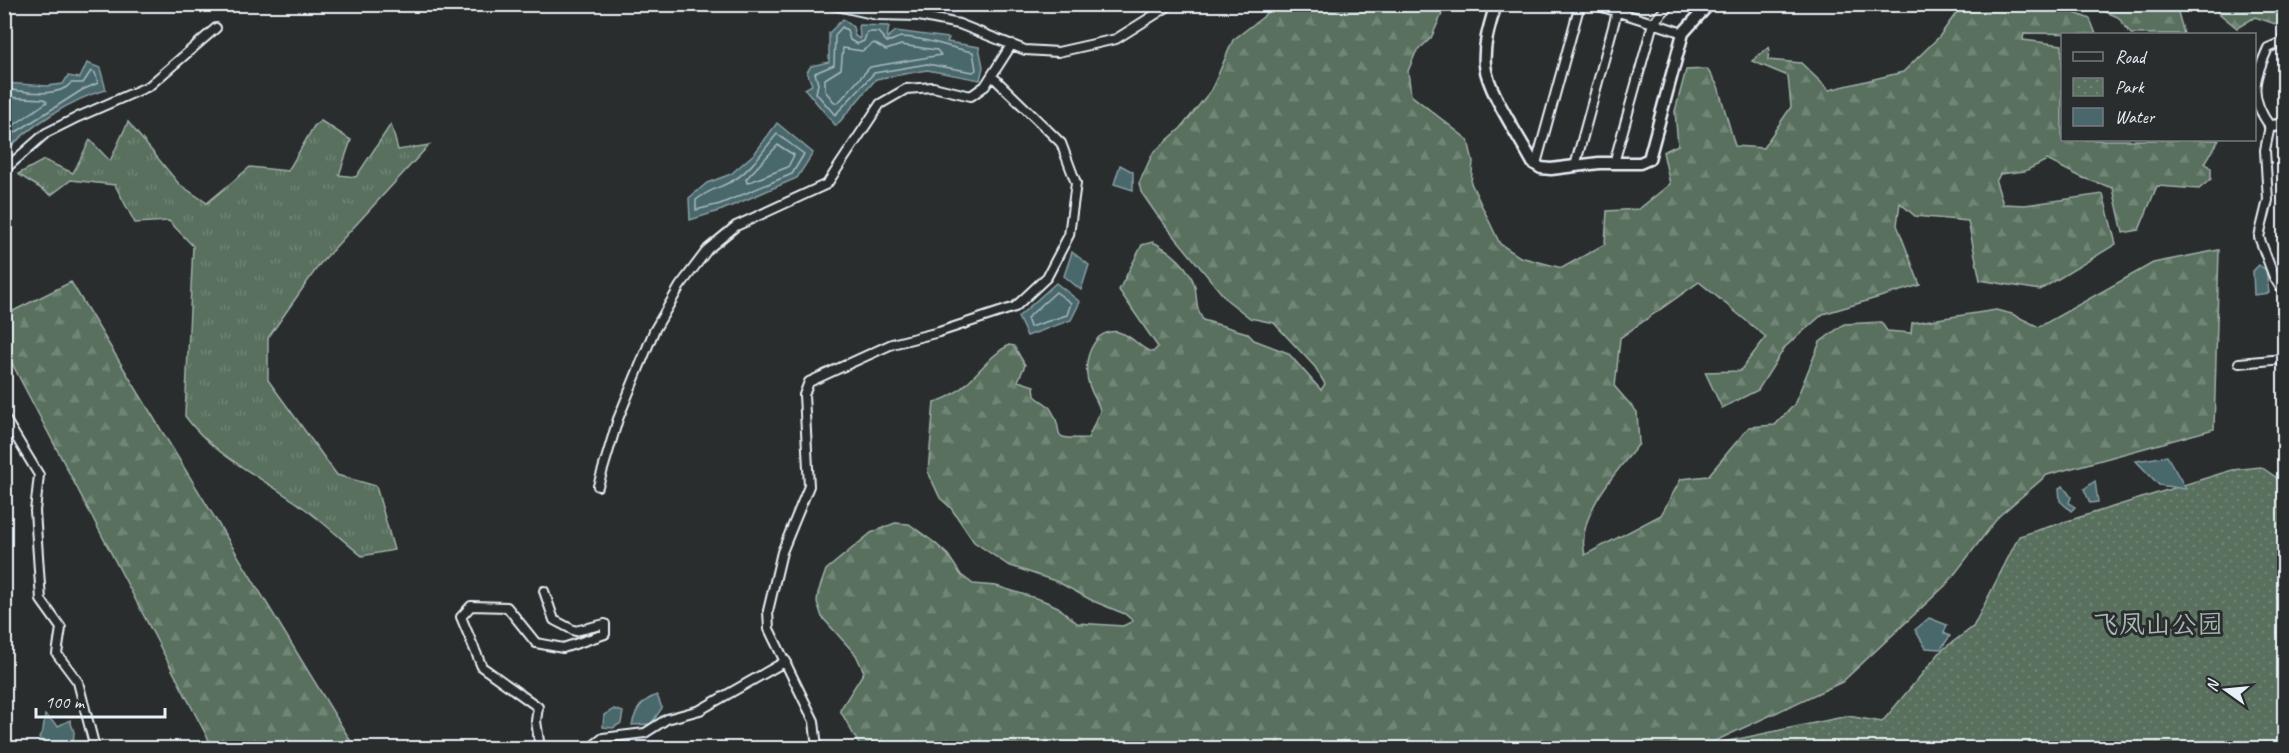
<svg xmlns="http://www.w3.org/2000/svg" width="2289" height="753" viewBox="0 0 2289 753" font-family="Caveat,'LXGW WenKai TC',sans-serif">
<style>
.grass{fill:url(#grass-tufts);stroke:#a0b0aa;stroke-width:1.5}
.forest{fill:url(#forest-firs);stroke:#a0b0aa;stroke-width:1.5}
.park{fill:url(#park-dots);stroke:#a0b0aa;stroke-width:1.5}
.water{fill:#49676c;stroke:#899ea4;stroke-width:1.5}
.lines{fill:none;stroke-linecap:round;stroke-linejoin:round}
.shore{stroke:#a8bac0;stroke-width:1.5}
.street-casing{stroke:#e8f1f8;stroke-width:12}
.secondary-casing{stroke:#e8f1f8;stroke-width:15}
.street{stroke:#2a2d2e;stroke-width:8}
.secondary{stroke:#2a2d2e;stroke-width:10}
.labels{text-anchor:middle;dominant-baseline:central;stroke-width:6;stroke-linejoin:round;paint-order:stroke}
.park-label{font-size:26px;fill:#a7b7b2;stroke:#2a2d2e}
</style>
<defs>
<pattern id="grass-tufts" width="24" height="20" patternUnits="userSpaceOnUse" patternTransform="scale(1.5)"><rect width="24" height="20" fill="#58705d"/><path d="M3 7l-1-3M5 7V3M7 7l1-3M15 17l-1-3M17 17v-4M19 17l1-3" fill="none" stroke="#708575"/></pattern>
<pattern id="forest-firs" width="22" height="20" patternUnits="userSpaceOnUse" patternTransform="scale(1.5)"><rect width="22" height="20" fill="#58705d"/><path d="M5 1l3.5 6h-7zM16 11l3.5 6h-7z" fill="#708575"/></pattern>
<pattern id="park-dots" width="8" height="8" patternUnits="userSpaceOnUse" patternTransform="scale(1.5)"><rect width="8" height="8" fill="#58705d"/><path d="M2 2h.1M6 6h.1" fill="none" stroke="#708575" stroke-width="1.8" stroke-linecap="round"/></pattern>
</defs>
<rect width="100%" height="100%" fill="#2a2d2e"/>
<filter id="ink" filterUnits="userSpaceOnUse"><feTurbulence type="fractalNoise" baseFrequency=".0167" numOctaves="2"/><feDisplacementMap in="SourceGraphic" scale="12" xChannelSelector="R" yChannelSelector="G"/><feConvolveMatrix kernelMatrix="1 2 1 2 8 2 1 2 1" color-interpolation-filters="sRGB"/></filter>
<g filter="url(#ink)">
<path class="grass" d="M321,121L351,140L339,175L356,177L391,124L398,150L429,145L319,265L268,338V380L337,475L376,486L394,550L362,556C340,538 320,519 297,503C258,475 214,456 185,416L193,246L169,221L135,223L115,185L71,180L51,195L18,174L44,160L73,173L90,140L110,161L128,122L179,184L207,203L250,167L288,171L314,126Z"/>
<path class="forest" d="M1272,5H1446L1431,38L1416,52L1408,71L1411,95L1468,140L1473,162L1471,183L1500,244L1520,257L1562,268L1605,244L1607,211L1639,209L1670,184L1663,152L1678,145L1675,111L1686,70L1707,69L1718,86L1735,146L1763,148L1791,107L1788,76L1752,61L1769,47L1768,60L1801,63L1829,90L1903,72L1939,37L1962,5H2055L2090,19L2096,34L2024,33L2023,40L2062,45V140H2219L2205,163L2211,168V179L2199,189L2157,186L2139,230L2123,233L2113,188L2083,178L2047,160L2025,171L2000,174L1996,182L2003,204L2025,205L2103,194L2116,244L2040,290L1980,280L1968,221L1915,216L1900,203L1897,225L1920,285L1823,314L1785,347L1758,390L1722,408L1705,372L1740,371L1766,337L1699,282L1620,338L1615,387L1637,412L1639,444C1616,472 1575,516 1585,555L1661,515L1681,479L1708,476L1749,427L1775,425L1794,405L1820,342L1844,324L1881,322L1887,331L1911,333L1912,323L1996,310L2012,314L2039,327L2153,263L2219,250L2214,429L2047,475L1999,516L1947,584L1842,682L1700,748H861L840,710L864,672L856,655L822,617L817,602L818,593L826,570L871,533L895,523L909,524L935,543L948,555L961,575L973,584L996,586L1042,600L1058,607L1077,623L1123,626L1133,621L1125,614L1093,601L1058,582L1008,565L974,542L951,508L940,498L928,472L934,402C967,395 982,359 1009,345L1014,346L1025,365L1018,381L1034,386L1035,396C1040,401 1047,403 1050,408C1068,434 1044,440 1088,438L1100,411C1099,403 1094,398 1091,390C1083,371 1086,351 1099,337C1105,332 1114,330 1121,333C1134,337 1141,350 1153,352L1158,347L1119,290L1142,245L1153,242C1171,251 1190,267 1195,287C1197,300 1196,309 1203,320L1247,333L1254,340L1288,353L1321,390L1325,384L1315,367L1274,323L1250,318L1227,300L1157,215L1141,192L1139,183L1153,153L1181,128L1212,89L1233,40L1263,17Z
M2089,5H2176L2184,34H2131L2118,17Z
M2209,5H2278L2284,8V19L2278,25L2255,17L2237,28Z
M71,282L355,748H213L5,350V315Z"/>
<path class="park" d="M2261,467L2283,482L2284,486V748H1695L1848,716L1882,722L1942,650L1973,627L2019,536L2232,470Z"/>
<path class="water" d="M843,19L853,27L855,36L860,39L859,25L889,26L887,38L896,31L949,38L947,42L979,47L983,67L980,80L927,70L876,79L836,126L805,89L812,85L807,72L811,66L829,62V33Z
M87,63L100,68L106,90C73,98 27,127 5,153V83L47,86L63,84L68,76L80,78Z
M777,123L813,153L797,178L722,210L690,220L689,198L707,183L731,174L755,153Z
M1120,165L1133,172V190L1114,184Z
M1072,252L1089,265L1081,290L1064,276Z
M2259,265L2266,270L2269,293L2254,295L2253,271Z
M1056,283L1080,302L1071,320L1027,336L1018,317Z
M2167,456L2186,489L2159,485L2136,461Z
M2095,481L2098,502L2090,503L2084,489Z
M2063,486L2071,497L2069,503L2075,507L2071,511L2060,501L2059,488Z
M1929,618L1947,625L1944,633L1950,636L1941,649L1926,648L1915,630Z
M657,695L662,708L651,724L632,725C636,709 641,701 657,695Z
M614,709L623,712L621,723L613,728L603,727L604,715Z
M45,715L58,726L70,720L74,732L73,746L47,748L39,738L43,731Z"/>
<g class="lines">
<path class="shore" d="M842,27L847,30L850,40L857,44L864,41L867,32H878L887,42C892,41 896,38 901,37C925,37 949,48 973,52L976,70L973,72L927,64L874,73L835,115L816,93L818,84L815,73L834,65L835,35Z
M874,43L886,50L901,45L937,50L941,55L870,67L838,103H835L825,91V79L841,69L843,48L862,51Z
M4,89C23,91 58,99 71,83H83L91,71L95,73L98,83L82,90L13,134L4,144
M4,97L44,99L47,102L4,132
M777,134L804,154L792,174L720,204L696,210V200C710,189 720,188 734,180C752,169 764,149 777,134Z
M778,145L794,155L788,167L747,183L746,179Z
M1056,292L1071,303L1067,315L1030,327L1027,318Z"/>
<defs>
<path id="street" d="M828,4L877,15L919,16L959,24L1025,50L1058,52L1116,39L1172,4
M1593,4L1653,23L1614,163
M1670,4L1653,23L1683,33
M2284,34L2282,42L2268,48C2254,80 2248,96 2270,126L2265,150L2268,200L2259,237L2274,277L2281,288H2284
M1536,164L1580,4
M1575,166L1617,12L1624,4
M4,170L46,133L78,117L149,86L216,28
M2239,363L2284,359
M4,417L39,475L35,511L41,600L61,628L57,654L78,682L95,748
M598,486L618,419L654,331L680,286L708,249L736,226L827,184L880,104L906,89L933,87L971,96L985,86L1012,44
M540,748L536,721L538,707L482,667L461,617L471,606L507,607L536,643L563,648L605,634V624L575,631L554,620L544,591
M590,748L603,738L645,733L667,719L700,710L786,661
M817,748L814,721L769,629L768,611L782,552L809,486L804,395L809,382L892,344L939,332L1015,307L1047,277L1069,235L1076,183L1061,143L992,76"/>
<path id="secondary" d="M1496,4C1490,24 1483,44 1485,65C1487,90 1520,138 1533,163L1541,168L1551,169L1599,163H1640L1649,159L1683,33L1709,4
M2270,126L2284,125"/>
</defs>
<use href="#street" class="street-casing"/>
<use href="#secondary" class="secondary-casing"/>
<use href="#street" class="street"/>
<use href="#secondary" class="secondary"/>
</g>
</g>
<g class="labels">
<g class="park-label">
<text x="2158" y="624">飞凤山公园</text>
</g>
</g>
<rect width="2289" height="753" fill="none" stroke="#2a2d2e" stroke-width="24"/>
<rect x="12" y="12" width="2265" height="729" fill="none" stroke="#e8f1f8" stroke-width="2" filter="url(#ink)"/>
<rect x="2061" y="33" width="195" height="108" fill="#2a2d2e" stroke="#767b7f" stroke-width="1.5"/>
<rect x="2073" y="52" width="30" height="9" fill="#2a2d2e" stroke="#767b7f" stroke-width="1.5"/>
<text x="2115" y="63" font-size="18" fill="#e8f1f8">Road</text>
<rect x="2073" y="78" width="30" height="18" fill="url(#park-dots)" stroke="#767b7f" stroke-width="1.5"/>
<text x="2115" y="93" font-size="18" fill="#e8f1f8">Park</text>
<rect x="2073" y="108" width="30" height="18" fill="#49676c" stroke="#767b7f" stroke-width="1.5"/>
<text x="2115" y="123" font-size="18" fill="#e8f1f8">Water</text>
<g transform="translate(2226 690) rotate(285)" stroke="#2a2d2e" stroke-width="4.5" paint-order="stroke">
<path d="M0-4.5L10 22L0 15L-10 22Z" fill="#e8f1f8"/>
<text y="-9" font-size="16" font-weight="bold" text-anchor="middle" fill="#e8f1f8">N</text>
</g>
<path d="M36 708v9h129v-9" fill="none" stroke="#e8f1f8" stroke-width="3"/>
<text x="45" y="708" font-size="18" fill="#e8f1f8" stroke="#2a2d2e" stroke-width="4.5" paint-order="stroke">100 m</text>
</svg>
